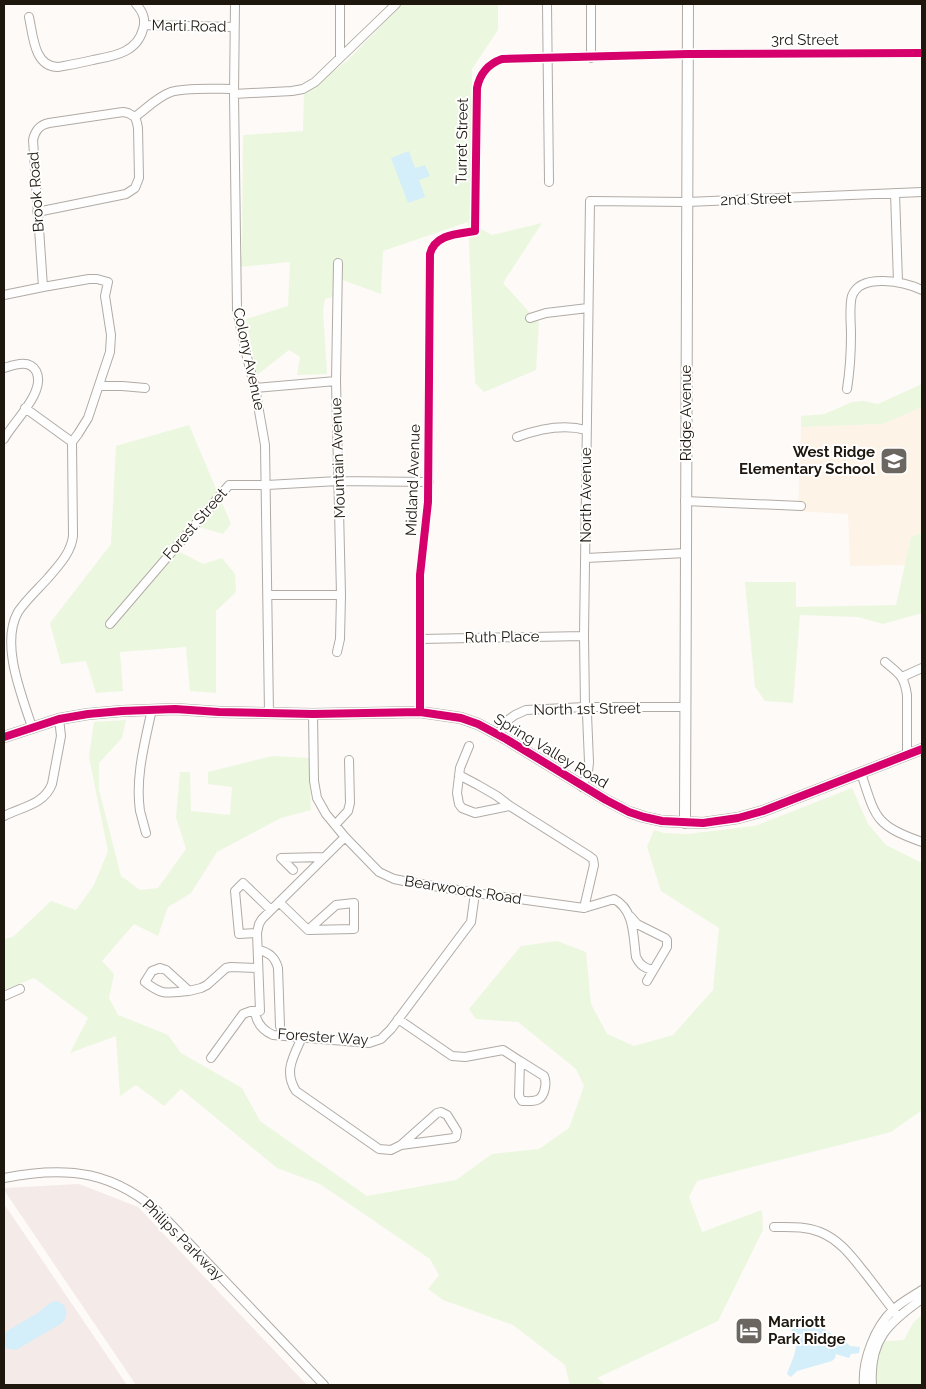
<svg xmlns="http://www.w3.org/2000/svg" width="926" height="1389" viewBox="0 0 926 1389" font-family="Raleway,sans-serif">
<style>
.commercial{fill:#f4eae7}
.built{fill:#fdf3e7}
.green{fill:#ecf7df}
.water{fill:#d4eefa}
.lines{fill:none;stroke-linecap:round;stroke-linejoin:round}
.street-casing{stroke:#b1aba6;stroke-width:10}
.secondary-casing{stroke:#b1aba6;stroke-width:12}
.street{stroke:#fffefe;stroke-width:8}
.secondary{stroke:#fffefe;stroke-width:10}
.cycleway-casing{stroke:#fff;stroke-width:11}
.cycleway{stroke:#d6006c;stroke-width:8}
.labels{text-anchor:middle;dominant-baseline:central;stroke-width:4;stroke-linejoin:round;paint-order:stroke}
.street-label{font-size:15px;fill:#1e170e;stroke:#fff}
.poi-label{font-size:15px;font-weight:bold;fill:#1e170e;stroke:#fff;text-anchor:end}
</style>
<rect width="100%" height="100%" fill="#fdfaf7"/>
<path class="commercial" d="M79,1184L138,1207L307,1385H136L4,1190V1188Z
M4,1204L127,1385H4Z"/>
<path class="built" d="M922,407V533L911,537L905,565L850,566L848,514L798,511L801,427L883,424Z"/>
<path class="green" d="M402,4H498V30L472,69V224L492,235L542,223L503,283L539,323L536,370L484,392L475,383L468,222L383,251L381,294L334,277L333,297L325,299L323,311L327,374L297,375L300,357L289,350L257,375L246,319L288,306L290,262L239,267L242,253L243,135L303,131L304,92L347,61Z
M922,384V407L883,424L801,427V416L825,414L852,402L864,401L878,404Z
M189,425L231,524L223,534L186,523L180,552L203,564L222,558L235,574L236,592L216,611V693L190,691L186,647L120,652L123,691L96,693L86,661L61,664L50,623L111,544L116,446Z
M922,533V613L883,624L858,617L800,615L793,703L765,701L755,687L745,582H796V607L896,605L911,537Z
M126,720L122,738L99,763V790L121,876L140,890L158,888L186,849L176,817L180,772H190L191,811L230,815L232,787L208,784V772L272,756L309,758L311,810L281,818L217,852L191,893L168,907L158,936L134,924L102,961L114,974L109,998L118,1015L168,1035L181,1053L242,1088L260,1121L367,1196L456,1180L492,1154L539,1149L569,1128L584,1086L576,1069L518,1022L476,1019L469,1009L521,946L557,941L586,952L591,1004L607,1034L634,1046L673,1035L713,990L719,928L661,891L647,847L654,830L664,833L687,834L755,826L852,788L868,824L886,845L922,863V1110L891,1132L697,1181L689,1197L702,1232L762,1210L763,1230L718,1321L597,1378L606,1385H570L565,1365L513,1325L443,1300L428,1289L439,1275L430,1259L320,1184L277,1168L181,1089L164,1106L136,1085L120,1096L116,1036L70,1053L88,1018L34,978L4,990V939L13,937L51,901L76,910L94,885L108,851L89,757L94,722Z
M922,1315V1385H871L874,1342L904,1340L913,1323Z"/>
<path class="water" d="M409,151L415,168L425,165L430,176L419,180L425,197L408,203L391,158Z
M56,1301C67,1304 70,1314 62,1323L16,1350L4,1348V1333L32,1316L37,1314L42,1309L52,1302Z
M798,1322H802L808,1325L820,1326L836,1337L842,1338L850,1346L860,1347L859,1353L851,1354L849,1358L836,1354L835,1358L832,1361L797,1371L791,1377L787,1374C790,1365 795,1356 796,1346C796,1339 791,1332 791,1325Z"/>
<g class="lines">
<defs>
<path id="street" d="M235,4L234,94L237,310L246,353L255,388L265,445L269,713
M340,4V57
M547,4L549,182
M29,17C33,35 34,67 58,67C69,65 81,63 93,60C113,56 137,53 143,29C146,19 143,12 136,4
M144,25L234,27
M591,58V4
M234,94L292,91L303,89L315,82L396,4
M135,117C146,109 157,97 171,92C186,87 217,89 234,89
M895,193L898,282
M37,212L126,194L135,188L139,178L138,128L137,123L135,117
M43,287L33,140C35,131 39,125 49,123L123,112L128,113L135,117
M4,295L43,287L89,279H97L108,282L105,296L111,335L110,352L88,418L78,434L72,442L73,536C71,553 59,565 48,578C39,588 25,601 18,612C0,644 22,696 32,727
M530,318L546,313L588,308
M4,368C14,365 29,359 36,371C47,391 13,422 4,439
M99,386H122L145,388
M255,388L336,381
M847,389C850,370 851,353 851,334C851,324 849,306 852,296C861,272 905,282 922,290
M25,408L72,442
M517,437C539,429 564,424 586,430
M685,501L801,506
M586,558L686,553
M268,595H341
M110,624L229,485H267L338,481L429,482
M421,639L584,636
M337,652L340,639L341,595L336,381L338,263
M885,662C899,674 904,675 907,695V755
M902,677L922,668
M420,712V575L428,502L430,254C435,234 458,234 475,231L477,88C480,73 488,64 502,59L688,54L922,53
M313,714L314,781L317,798L326,814L345,837L379,872L394,879L404,881L475,893L584,908L614,899C635,910 633,937 636,957C640,965 644,968 653,970
M498,734L508,720L515,715L526,710L585,707H685
M469,746L460,768L457,793L459,804L462,808L475,813L510,806
M861,773C876,819 875,825 922,842
M459,775L478,785L497,796L510,806L589,856L593,859L594,865L584,908
M582,787L588,772L589,762L587,714L585,707L584,636L590,201L687,202L922,192
M4,816C21,807 44,805 52,784L61,736L59,719
M335,825L348,811L350,803L349,760
M146,833C144,826 142,818 140,811C135,777 145,742 152,709
M293,870L281,858L324,857
M279,902L308,930
M354,903V929L308,930L336,905Z
M630,916L637,924L665,938L667,940V947L647,981
M257,933L239,934L235,891L243,883L271,910
M258,950C269,952 275,957 278,968L280,1026
M160,968L166,970L189,991C167,993 163,996 145,982L152,971Z
M189,991L201,988L207,985L226,968L231,967L258,968
M4,996L20,989
M255,1011C256,1023 262,1030 273,1035L369,1043L381,1039L391,1029L471,922L475,893
M398,1019L452,1056L465,1057L503,1050L520,1061
M302,1037C294,1056 283,1071 296,1091L379,1149L391,1150L401,1145
M211,1058L243,1014L251,1011H260L257,933L259,924L262,919L345,837
M520,1061L544,1076C547,1082 545,1095 539,1099C535,1102 527,1101 522,1101L519,1096Z
M441,1112L447,1115L457,1131L456,1137L454,1138L401,1145L437,1113Z
M4,1178C68,1165 116,1171 165,1218L324,1385
M774,1227C790,1227 805,1226 820,1232C840,1240 852,1257 865,1273C876,1287 887,1302 898,1316
M864,1385C862,1360 875,1327 893,1310C901,1302 913,1296 922,1290
M872,1385C869,1340 888,1323 922,1299"/>
<path id="secondary" d="M4,737L59,719L88,714L122,711L175,709L219,712L313,714L420,712L461,718L478,724L506,739L606,800L629,812L644,817L662,821L703,823L738,818L763,811L922,749
M685,823L688,4"/>
</defs>
<use href="#street" class="street-casing"/>
<use href="#secondary" class="secondary-casing"/>
<use href="#street" class="street"/>
<use href="#secondary" class="secondary"/>
<defs>
<path id="cycleway" d="M420,712V575L428,502L430,254C435,234 458,234 475,231L477,88C480,73 488,64 502,59L688,54L922,53
M4,737L59,719L88,714L122,711L175,709L219,712L313,714L420,712L461,718L478,724L506,739L606,800L629,812L644,817L662,821L703,823L738,818L763,811L922,749"/>
</defs>
<use href="#cycleway" class="cycleway-casing"/>
<use href="#cycleway" class="cycleway"/>
</g>
<defs>
<symbol id="school-square" viewBox="-11 -11 22 22"><rect x="-9" y="-9" width="18" height="18" rx="4" fill="#6c6660" stroke="#fff"/><path d="M0-5L7-2L0 1L-7-2ZM-4 1L0 2.5L4 1V4Q0 6-4 4Z" fill="#fff"/></symbol>
<symbol id="hotel-square" viewBox="-11 -11 22 22"><rect x="-9" y="-9" width="18" height="18" rx="4" fill="#6c6660" stroke="#fff"/><path d="M-6-4.5h1.5V1H6V5H4.5V3h-9V5H-6ZM-4 0a1.8 1.8 0 1 1 3.6 0ZM.5 0V-2.5h3Q6-2.5 6 0Z" fill="#fff"/></symbol>
</defs>
<g fill-rule="evenodd">
<use href="#school-square" x="878" y="445" width="32" height="32"/>
<use href="#hotel-square" x="733" y="1315" width="32" height="32"/>
</g>
<g class="labels">
<g class="street-label">
<text transform="translate(189 26) rotate(1)">Marti Road</text>
<text x="805" y="40">3rd Street</text>
<text transform="translate(462 141) rotate(-89)">Turret Street</text>
<text transform="translate(36 192) rotate(-94)">Brook Road</text>
<text transform="translate(756 199) rotate(-2)">2nd Street</text>
<text transform="translate(249 359) rotate(78)">Colony Avenue</text>
<text transform="translate(686 413) rotate(-90)">Ridge Avenue</text>
<text transform="translate(338 458) rotate(-92)">Mountain Avenue</text>
<text transform="translate(413 480) rotate(-88)">Midland Avenue</text>
<text transform="translate(586 495) rotate(-90)">North Avenue</text>
<text transform="translate(195 524) rotate(-49)">Forest Street</text>
<text transform="translate(502 637) rotate(-1)">Ruth Place</text>
<text transform="translate(587 709) rotate(-1)">North 1st Street</text>
<text transform="translate(551 751) rotate(31)">Spring Valley Road</text>
<text transform="translate(463 890) rotate(9)">Bearwoods Road</text>
<text transform="translate(323 1037) rotate(4)">Forester Way</text>
<text transform="translate(183 1240) rotate(45)">Philips Parkway</text>
</g>
<g class="poi-label">
<text x="875" y="452">West Ridge<tspan x="875" dy="17">Elementary School</tspan></text>
<text x="768" y="1322" text-anchor="start">Marriott<tspan x="768" dy="17">Park Ridge</tspan></text>
</g>
</g>
<rect width="926" height="1389" fill="none" stroke="#1e170e" stroke-width="10"/>
</svg>
